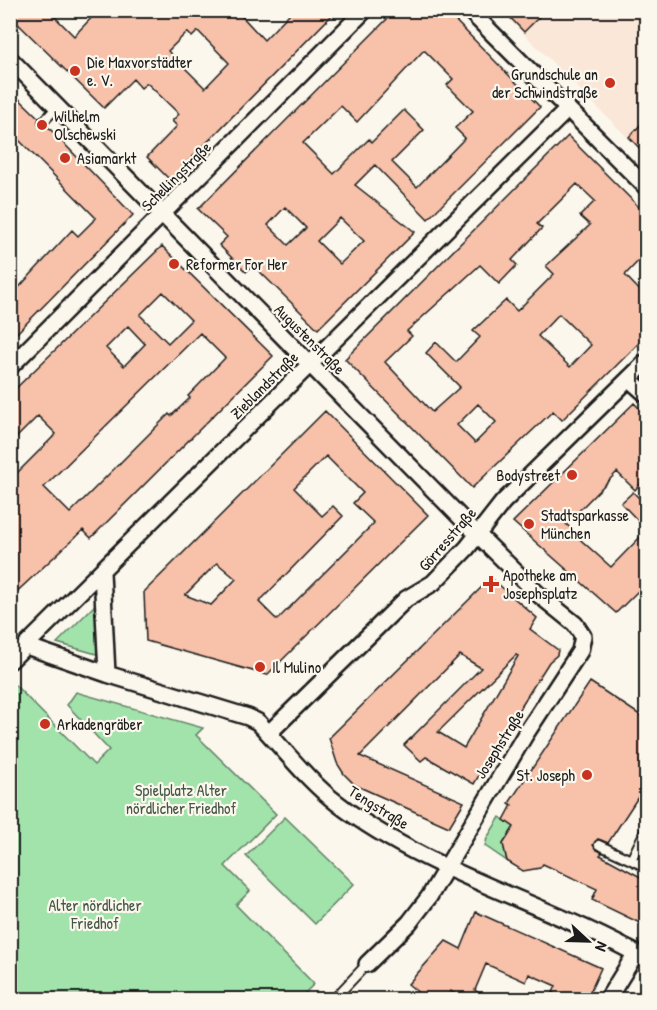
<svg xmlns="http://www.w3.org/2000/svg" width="657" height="1010" viewBox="0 0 657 1010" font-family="'Patrick Hand',sans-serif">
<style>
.built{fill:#fae7d8}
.green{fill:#a2e2ab;stroke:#5f7f64;stroke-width:1.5}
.building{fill:#f7c1aa;stroke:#1c1c1c;stroke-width:1.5;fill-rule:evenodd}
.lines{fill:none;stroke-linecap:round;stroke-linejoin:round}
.service-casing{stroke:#1c1c1c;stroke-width:12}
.minor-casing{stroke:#1c1c1c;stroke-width:20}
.service{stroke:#fbf7ec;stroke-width:8}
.minor{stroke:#fbf7ec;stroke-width:15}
.poi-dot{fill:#c8321e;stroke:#fbf7ec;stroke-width:2}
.labels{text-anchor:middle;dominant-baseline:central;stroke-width:4.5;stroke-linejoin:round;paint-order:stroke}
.poi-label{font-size:16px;fill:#1c1c1c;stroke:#fbf7ec;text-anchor:start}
.street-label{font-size:16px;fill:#1c1c1c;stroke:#fbf7ec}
.park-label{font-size:16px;fill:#445747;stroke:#fbf7ec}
</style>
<rect width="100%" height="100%" fill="#fbf7ec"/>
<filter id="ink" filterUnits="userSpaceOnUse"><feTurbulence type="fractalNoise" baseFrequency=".0167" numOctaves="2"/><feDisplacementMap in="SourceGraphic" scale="12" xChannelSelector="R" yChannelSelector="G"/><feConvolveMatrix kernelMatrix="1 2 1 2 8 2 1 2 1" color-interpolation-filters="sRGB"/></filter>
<g filter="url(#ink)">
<path class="built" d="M501,11H646V156Z"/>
<path class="green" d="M99,601L100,655L57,643Z
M15,685L94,765L109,750L67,705L76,692L203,728L196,735L276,814L225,866L250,891L236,905L314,984L299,999H11L10,690Z
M285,817L354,884L315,924L246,856Z
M500,817L514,827L503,844L507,861L485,846L487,838Z"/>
<path class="building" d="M10,10H48L74,36L99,10H236L264,40L293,10H337L170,180L147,157L177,126L172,121L179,114L147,83L141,88L133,79L104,108L10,16ZM198,31L229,63L205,88L168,51L187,32L192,37Z
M396,10H445L540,107L428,219L375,165L355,185L415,232L318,329L253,265L246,272L219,245L227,237L198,209ZM424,50L453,79L447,85L473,111L455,128L465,138L417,187L392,162L424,130L404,110L372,142L369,139L334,174L303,143L341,106L357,122ZM285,207L306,228L288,245L268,225ZM340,218L364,241L340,264L317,241Z
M503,10H546L524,32Z
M10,90L39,118V126H47L133,215L10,340V297L72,230L78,236L96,218L10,131Z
M646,119V155L629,137Z
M568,136L646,214V253L625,275L646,297V336L562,420L553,411L472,488L345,359ZM577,184L595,201L580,216L590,225L546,266L554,274L517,311L506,300L473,331L480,337L456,362L436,342L426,353L460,387L432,412L385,362L412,336L407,331L480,265L499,284L517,265L512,260L542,228L537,224ZM559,314L591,345L570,367L538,336ZM478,404L496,422L475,443L457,425Z
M162,246L273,356L91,538L83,530L10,598V480L56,434L38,416L10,444V394ZM163,292L191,320L168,343L140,315ZM128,326L145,344L124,366L106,348ZM200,333L225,358L188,396L190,398L171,416L169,414L70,513L44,487Z
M634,403L646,415V478L635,490L617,472L566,524L574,531L573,533L611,567L646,531V583L616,613L513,522Z
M325,411L428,515L267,675L146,641L144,592ZM326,456L363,493L353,503L374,523L277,620L259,602L343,516L333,506L322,516L294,488ZM217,563L236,579L211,605L185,595Z
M633,492L646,505V529L621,503Z
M491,578L537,618L530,629L558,650L557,655L549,662L502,736L474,784L426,757L421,761L404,745L481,668L460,655L360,756L464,802L449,827L355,785L344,774L337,763L329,738ZM516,655L518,656L464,748L438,732Z
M590,682L646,719V754L641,762L646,766V785L608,843L598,839L593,845L602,853L600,855L646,880V926L592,900L597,889L543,864L540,868L523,871L507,861L503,844L514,827L504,820L512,805L509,803Z
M476,912L601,968L587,999H550L556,986L529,974L526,982L486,964L475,990L486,999H461L451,991L444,999H426L408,984L446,941L461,949Z"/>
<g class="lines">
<defs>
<path id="service" d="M43,122L57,107
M599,845L646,867
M631,860L646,829
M333,1000L367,964"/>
<path id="minor" d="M469,10L646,187
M10,59L466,523L538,594L575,624L583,636L580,651L525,735L429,897L409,923L367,964
M10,367L365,10
M629,379L646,394
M102,572L107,674
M26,646L107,674L248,717L258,722C284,749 307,780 337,803C426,872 549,904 646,959
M10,661L568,109
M269,733L406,599L433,583L467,548L503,502L646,362
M607,1000L636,953"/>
</defs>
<use href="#service" class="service-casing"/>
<use href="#minor" class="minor-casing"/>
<use href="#service" class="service"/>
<use href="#minor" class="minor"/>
</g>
</g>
<g class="poi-dot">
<circle cx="75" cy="71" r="6"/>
<circle cx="610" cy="83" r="6"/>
<circle cx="42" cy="125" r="6"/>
<circle cx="65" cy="158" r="6"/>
<circle cx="174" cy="264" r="6"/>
<circle cx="572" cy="475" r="6"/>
<circle cx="529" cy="524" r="6"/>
<path d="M488 575h6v6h6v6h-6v6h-6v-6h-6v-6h6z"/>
<circle cx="260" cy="667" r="6"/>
<circle cx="45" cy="724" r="6"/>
<circle cx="587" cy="775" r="6"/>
</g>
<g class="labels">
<g class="poi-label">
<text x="87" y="62">Die Maxvorstädter<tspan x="87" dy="18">e. V.</tspan></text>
<text x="598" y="74" text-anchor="end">Grundschule an<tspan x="598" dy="18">der Schwindstraße</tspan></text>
<text x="54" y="116">Wilhelm<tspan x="54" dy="18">Olschewski</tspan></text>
<text x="77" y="158">Asiamarkt</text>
<text x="186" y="264">Reformer For Her</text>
<text x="560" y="475" text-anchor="end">Bodystreet</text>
<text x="541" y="515">Stadtsparkasse<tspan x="541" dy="18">München</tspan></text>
<text x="503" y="575">Apotheke am<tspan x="503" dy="18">Josephsplatz</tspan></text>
<text x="272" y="667">Il Mulino</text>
<text x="57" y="724">Arkadengräber</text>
<text x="575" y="775" text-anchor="end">St. Joseph</text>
</g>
<g class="street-label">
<text transform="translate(176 176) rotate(-45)">Schellingstraße</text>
<text transform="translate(310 339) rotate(45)">Augustenstraße</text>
<text transform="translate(264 385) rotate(-45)">Zieblandstraße</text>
<text transform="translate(447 539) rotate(-49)">Görresstraße</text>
<text transform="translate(499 744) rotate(-58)">Josephstraße</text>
<text transform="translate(379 807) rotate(32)">Tengstraße</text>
</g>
<g class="park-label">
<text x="181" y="790">Spielplatz Alter<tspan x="181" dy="18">nördlicher Friedhof</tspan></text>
<text x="95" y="905">Alter nördlicher<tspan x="95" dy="18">Friedhof</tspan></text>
</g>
</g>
<rect width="657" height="1010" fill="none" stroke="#fbf7ec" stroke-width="36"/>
<rect x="18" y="18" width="621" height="974" fill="none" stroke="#1c1c1c" stroke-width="2" filter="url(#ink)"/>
<g transform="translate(588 941) rotate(112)" stroke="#fbf7ec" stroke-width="4.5" paint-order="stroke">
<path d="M0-4.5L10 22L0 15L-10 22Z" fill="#1c1c1c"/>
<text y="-9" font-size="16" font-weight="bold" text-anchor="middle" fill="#1c1c1c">N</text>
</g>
</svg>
